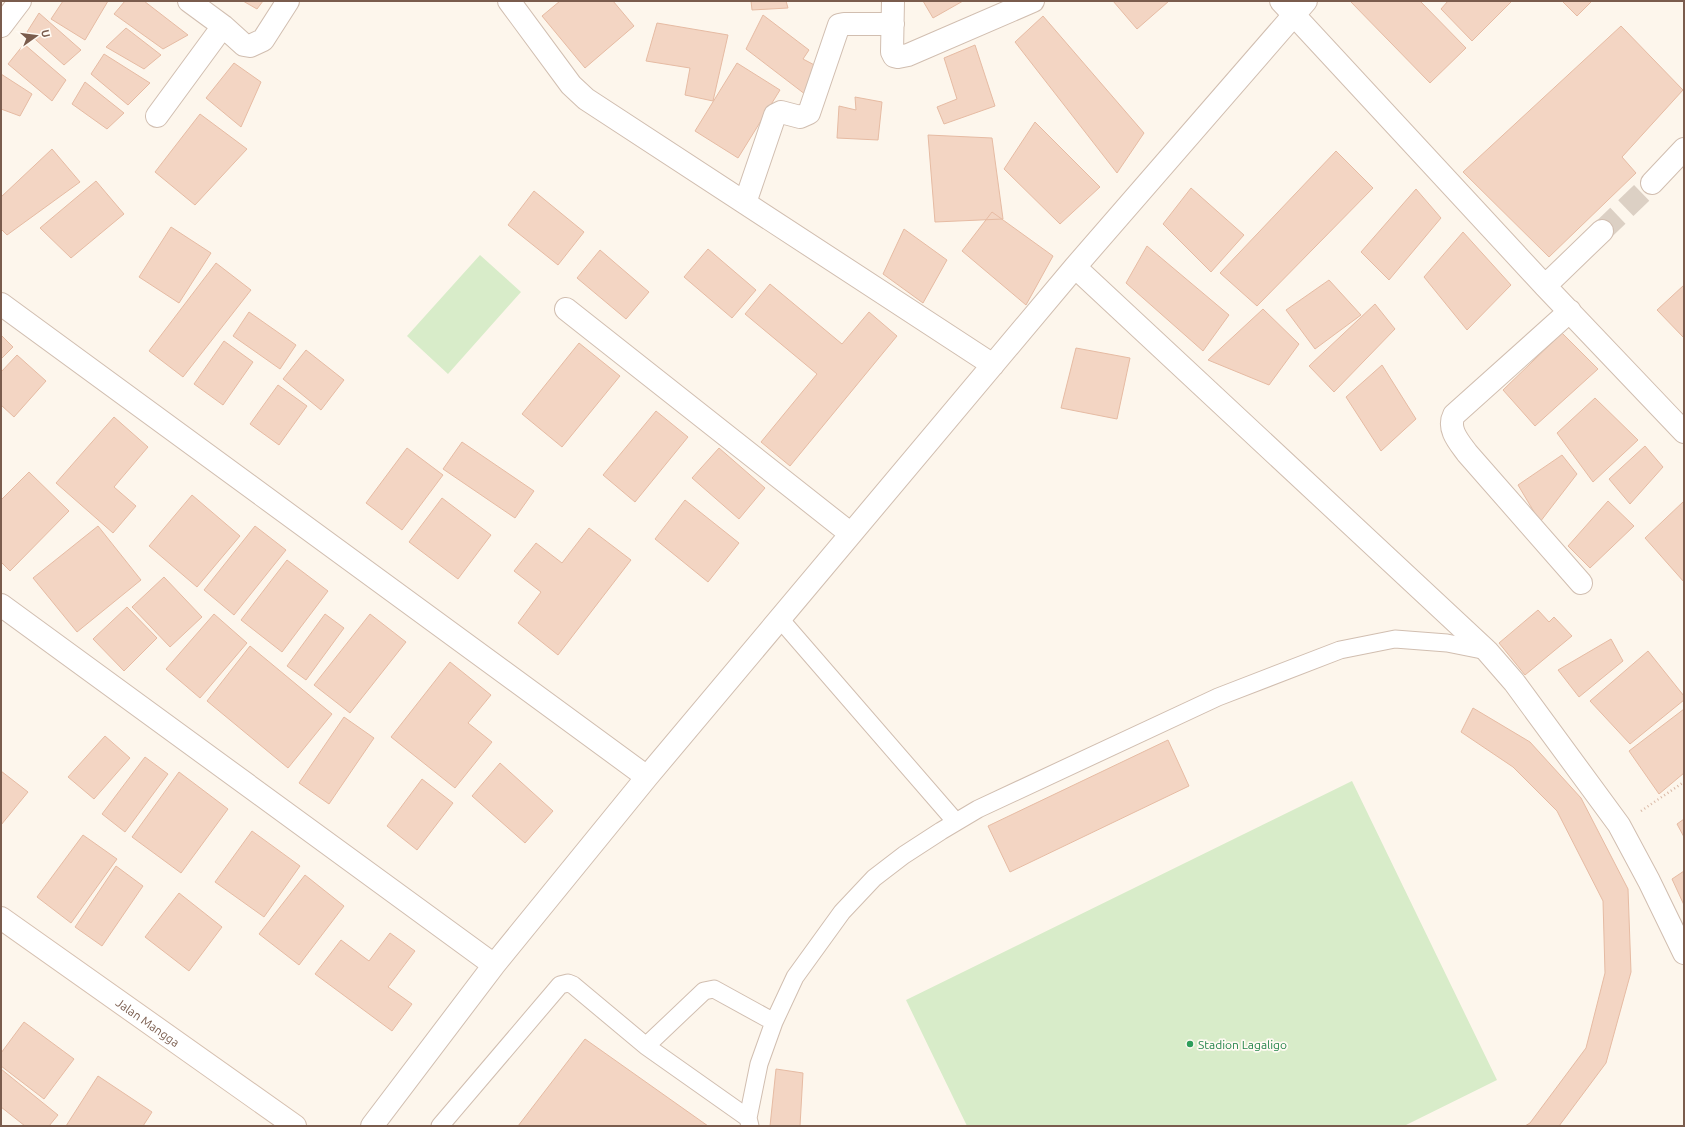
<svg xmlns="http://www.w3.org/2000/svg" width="1685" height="1127" viewBox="0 0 1685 1127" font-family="Ubuntu,sans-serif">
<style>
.green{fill:#d8ecc9}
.building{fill:#f3d5c3;stroke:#e6bba3}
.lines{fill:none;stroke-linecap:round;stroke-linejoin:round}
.street-tunnel{stroke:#dcd0c4;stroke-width:22;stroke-dasharray:22 11;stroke-linecap:butt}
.lane-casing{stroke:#d1beb0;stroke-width:19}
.street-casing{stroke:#d1beb0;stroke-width:24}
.secondary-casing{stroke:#d6c0b0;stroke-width:24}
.path{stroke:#d9b8a5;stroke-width:2.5;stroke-dasharray:1 3;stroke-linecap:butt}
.lane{stroke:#fff;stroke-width:17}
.street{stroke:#fff;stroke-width:22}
.secondary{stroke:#fff;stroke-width:22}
.leisure-dot{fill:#2e9e5b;stroke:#fffaf3;stroke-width:1.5}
.labels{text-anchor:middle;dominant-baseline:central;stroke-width:3.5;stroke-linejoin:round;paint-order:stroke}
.street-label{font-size:12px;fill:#7a5c4d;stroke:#fffaf3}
.leisure-label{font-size:12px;fill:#27864d;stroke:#fffaf3;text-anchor:start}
</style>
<rect width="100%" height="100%" fill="#fdf6ec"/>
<path class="green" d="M480,255L521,292L448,374L407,336Z
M1352,781L1497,1080L1404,1126H967L906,1000Z"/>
<path class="building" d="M63,1H108L85,40L51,19Z
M125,1H144L188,35L163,49L114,14Z
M243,1H263L257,9Z
M560,1H613L634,26L585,68L542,16Z
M751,1H786L788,8L752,10Z
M923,1H963L933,18Z
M1113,1H1169L1137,29Z
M1353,1H1420L1466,48L1430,83L1351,2Z
M1448,1H1512L1472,41L1441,9Z
M1562,1H1592L1577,16Z
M39,13L81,50L64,65L27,32Z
M763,15L809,50L803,59L822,69L810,98L746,49Z
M1043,16L1144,133L1117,173L1015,42Z
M657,23L728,35L713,101L685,95L690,68L646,61Z
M1621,26L1683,90L1622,157L1636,173L1549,257L1463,172Z
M126,28L161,55L144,69L106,47Z
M24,44L66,80L52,101L8,64Z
M975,45L995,106L944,124L937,107L957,99L944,58Z
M104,54L150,83L128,105L91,74Z
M234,63L261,82L241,127L206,98Z
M737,63L780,90L738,158L695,131Z
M1,74L32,94L20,116L1,109Z
M85,82L124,113L107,129L72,104Z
M855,97L882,102L878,140L837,138L839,106L856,110Z
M200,114L247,149L195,205L155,172Z
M1035,122L1100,187L1060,224L1004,169Z
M928,135L992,138L1003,219L935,222Z
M52,149L80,182L7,235L1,229V197Z
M1336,151L1373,188L1257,306L1220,273Z
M96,181L124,214L71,258L40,228Z
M1191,188L1244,235L1211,272L1163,224Z
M1416,189L1441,218L1389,280L1361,252Z
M534,191L584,232L558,265L508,225Z
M992,212L1053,256L1026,305L962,251Z
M171,227L211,253L179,303L139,277Z
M904,229L947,260L923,303L883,274Z
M1463,232L1511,285L1467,330L1424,277Z
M1147,246L1229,315L1203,351L1126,283Z
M708,249L756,290L732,318L684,277Z
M600,250L649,292L626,319L577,278Z
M216,263L251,290L183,377L149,351Z
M1329,280L1361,315L1315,349L1286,310Z
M770,284L842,344L869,312L897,336L790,466L761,442L817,374L745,314Z
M1684,285V338L1657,310Z
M1375,304L1395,329L1334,392L1309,366Z
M1263,309L1299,344L1269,385L1208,360Z
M249,312L296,345L280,369L233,336Z
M1562,333L1598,369L1535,426L1503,390Z
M1,335L13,347L1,359Z
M224,341L253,362L223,405L194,384Z
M579,343L620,376L562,447L522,414Z
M1076,348L1130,358L1117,419L1061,408Z
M306,350L344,380L321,410L283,379Z
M17,355L46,381L14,417L1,405V372Z
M1382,365L1416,419L1381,451L1346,397Z
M278,385L307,406L279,445L250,424Z
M1595,398L1638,440L1593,482L1557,433Z
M656,411L688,437L635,502L603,475Z
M114,417L148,447L114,487L136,506L113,533L56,483Z
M462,442L534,491L515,518L443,469Z
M1645,446L1663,467L1630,504L1609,479Z
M407,448L443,475L402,530L366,503Z
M719,448L765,488L739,519L692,478Z
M1562,455L1577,474L1540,522L1518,485Z
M29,472L69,511L10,571L1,562V500Z
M192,495L240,536L197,587L149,546Z
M442,498L491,535L458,579L409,542Z
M685,500L739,543L708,582L655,539Z
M1608,501L1634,526L1590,568L1568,546Z
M1684,501V582L1645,538Z
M98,526L141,580L77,632L33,578Z
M255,526L286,550L234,615L204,590Z
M589,528L631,560L558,655L518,623L541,592L514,571L536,543L562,563Z
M287,560L328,591L282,652L241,620Z
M164,577L202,617L170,647L132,607Z
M127,607L157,638L124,671L93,639Z
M1538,610L1549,622L1554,617L1572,636L1525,675L1499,643Z
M214,614L247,643L200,698L166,669Z
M325,614L344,628L306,680L287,666Z
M370,614L406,642L350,713L314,685Z
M1611,639L1623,661L1579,697L1558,670Z
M250,646L332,714L288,768L207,701Z
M1648,651L1684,696V700L1630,744L1590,701Z
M450,662L491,695L468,723L492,742L455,788L391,737Z
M1473,708L1530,742L1581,798L1628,889L1631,972L1606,1063L1559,1126H1525L1530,1123L1586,1048L1605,973L1603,901L1557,811L1513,767L1461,732Z
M1684,709V773L1659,794L1629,751Z
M344,717L374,738L329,804L299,783Z
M105,736L130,758L94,799L68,777Z
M1168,740L1189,786L1010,872L988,826Z
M145,757L168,774L125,832L102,814Z
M500,763L553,811L525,843L472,796Z
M1,771L28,792L1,825Z
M179,772L228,809L181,873L132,837Z
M422,779L453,803L417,850L387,826Z
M1684,819V837L1677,824Z
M252,831L300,866L264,917L215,882Z
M83,835L117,859L71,923L37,897Z
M116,866L143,886L102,946L75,927Z
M1684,871V905L1672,879Z
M305,875L344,906L299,965L259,934Z
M179,893L222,927L189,971L145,937Z
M390,933L415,951L388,987L412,1004L392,1031L315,974L341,940L369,961Z
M24,1022L74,1059L44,1099L1,1066V1053Z
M585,1039L708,1126H518Z
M1,1069L58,1115L49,1126H25L1,1107Z
M776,1069L803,1073L800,1126H770Z
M98,1076L152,1112L143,1126H66Z"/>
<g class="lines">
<path class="street-tunnel" d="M1602,231L1652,183"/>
<defs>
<path id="lane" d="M780,619L956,822
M646,1046L704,991L714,989L774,1022
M440,1126L560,985L568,983L573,985L646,1046L748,1118
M750,1126L748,1118L759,1064L774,1022L795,977L842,912L874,878L904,855L941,831L978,809L1218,697L1340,650L1395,639L1447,643L1487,651"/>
<path id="street" d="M189,1L223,26L244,45L250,46L263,40L288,1
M509,1L571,85L586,99L993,365
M893,1L892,52L894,56L898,57L908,55L1033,1
M1281,1L1545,286L1684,432
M1,26L20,1
M157,116L223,26
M1652,183L1684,149
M745,203L775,115L781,112L800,117L809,113L839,25L844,24H893
M1075,267L1487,651L1514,682L1619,825L1649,881L1684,953
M1545,286L1602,231
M1,304L647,777
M566,309L851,534
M1570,311L1454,415C1447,429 1459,442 1467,453L1581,583
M1,605L494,965
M372,1126L494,965L647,777L1075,267L1306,1"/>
<g id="secondary">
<path id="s1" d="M1,918L295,1126"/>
</g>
</defs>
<use href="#lane" class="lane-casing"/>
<use href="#street" class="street-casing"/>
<use href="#secondary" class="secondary-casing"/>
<path class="path" d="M1641,811L1684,782"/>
<use href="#lane" class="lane"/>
<use href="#street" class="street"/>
<use href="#secondary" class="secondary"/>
</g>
<circle class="leisure-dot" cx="1190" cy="1044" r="4"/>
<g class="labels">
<g class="street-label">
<text stroke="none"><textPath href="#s1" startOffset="180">Jalan Mangga</textPath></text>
</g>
<g class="leisure-label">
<text x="1198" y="1044">Stadion Lagaligo</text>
</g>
</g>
<rect width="1685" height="1127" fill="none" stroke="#7a5c4d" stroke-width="4"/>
<g transform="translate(36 36) rotate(76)" stroke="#fffaf3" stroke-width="3" paint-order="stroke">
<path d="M0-3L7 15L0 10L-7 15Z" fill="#7a5c4d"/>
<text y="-6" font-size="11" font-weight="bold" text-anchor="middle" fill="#7a5c4d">U</text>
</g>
</svg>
